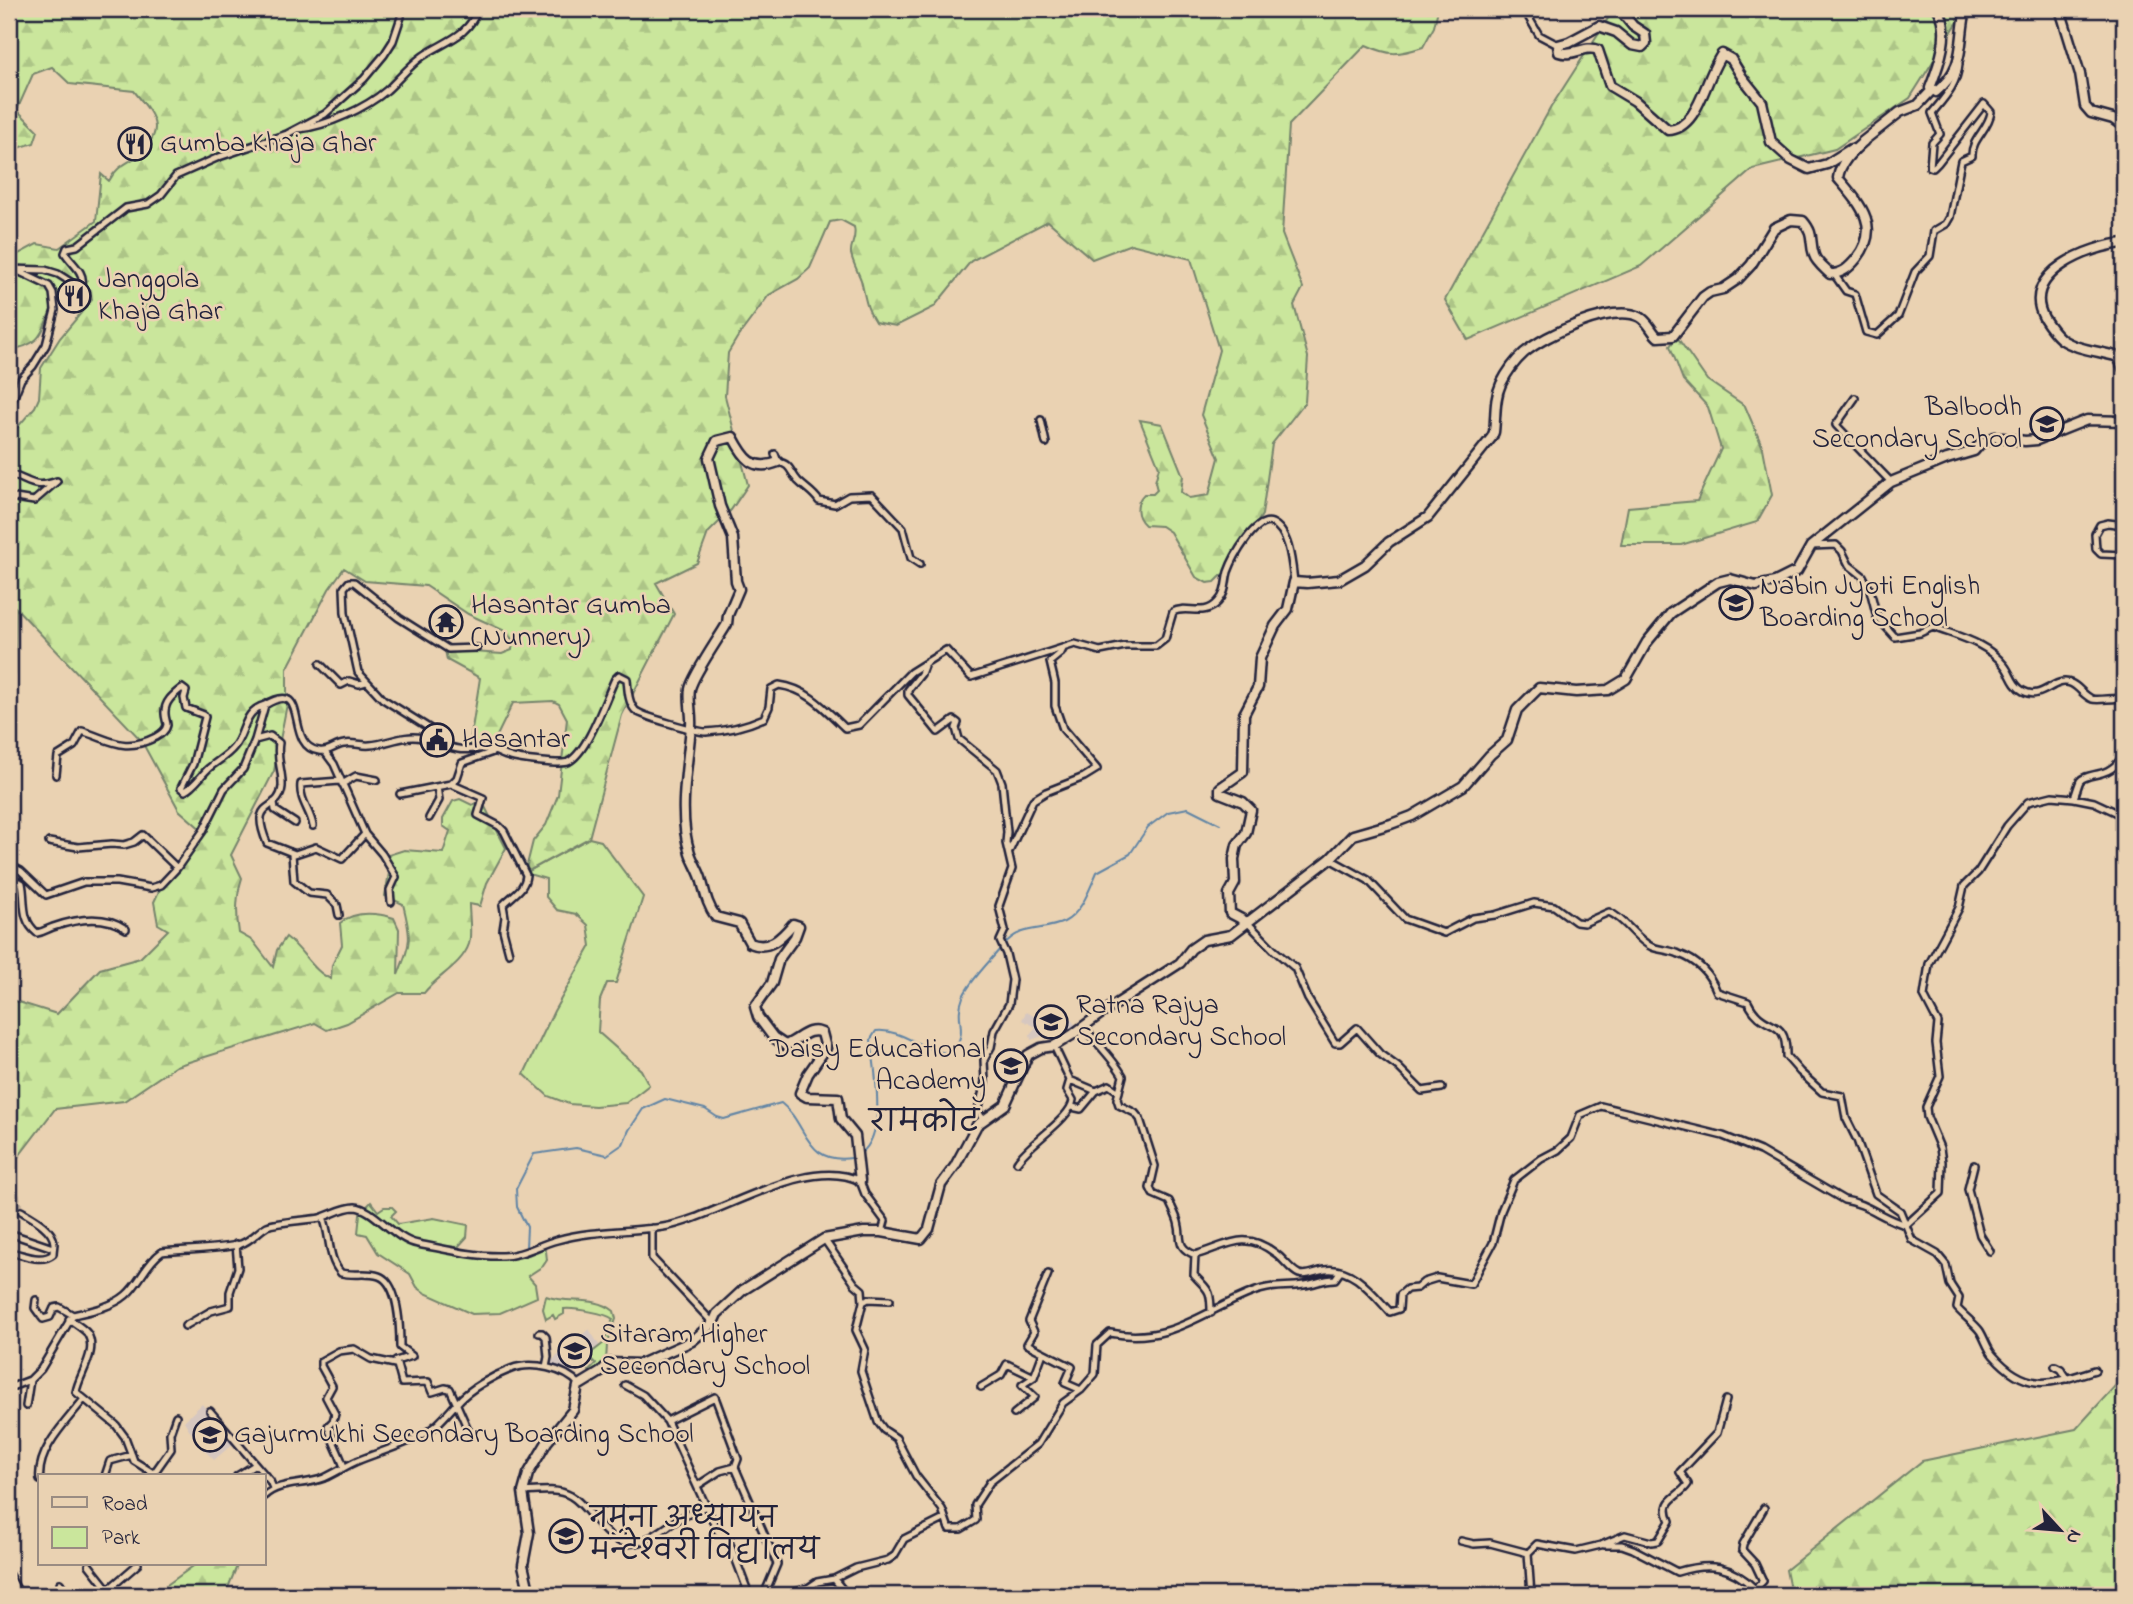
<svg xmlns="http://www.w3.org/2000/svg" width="2133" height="1604" viewBox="0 0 2133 1604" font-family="'Indie Flower','Playpen Sans Deva',sans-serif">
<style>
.built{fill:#d6c7c0}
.green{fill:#cae69c;stroke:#76846c;stroke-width:2}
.forest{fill:url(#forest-firs);stroke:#76846c;stroke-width:2}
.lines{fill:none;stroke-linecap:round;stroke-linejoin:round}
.stream{stroke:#6285a5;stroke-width:2}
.street-tunnel{stroke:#c2af9a;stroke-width:5;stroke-dasharray:5 2.5;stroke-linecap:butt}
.street-casing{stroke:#22223b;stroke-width:10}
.secondary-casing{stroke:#22223b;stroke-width:13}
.street{stroke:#ead2b2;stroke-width:5}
.secondary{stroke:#ead2b2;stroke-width:8}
.labels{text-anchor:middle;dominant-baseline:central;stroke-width:5;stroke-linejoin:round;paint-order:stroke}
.poi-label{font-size:28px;fill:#22223b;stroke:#ead2b2;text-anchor:start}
.neighbourhood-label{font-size:30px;fill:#22223b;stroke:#ead2b2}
</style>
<defs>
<pattern id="forest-firs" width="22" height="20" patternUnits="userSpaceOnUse" patternTransform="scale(1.75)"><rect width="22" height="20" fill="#cae69c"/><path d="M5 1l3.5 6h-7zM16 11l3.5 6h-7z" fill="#adc587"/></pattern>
</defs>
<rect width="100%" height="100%" fill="#ead2b2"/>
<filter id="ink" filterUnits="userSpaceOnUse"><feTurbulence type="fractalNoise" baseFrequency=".0143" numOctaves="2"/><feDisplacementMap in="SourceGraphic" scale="14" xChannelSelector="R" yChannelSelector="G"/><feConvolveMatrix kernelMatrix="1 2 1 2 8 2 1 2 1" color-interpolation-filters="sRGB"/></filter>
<g filter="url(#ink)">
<path class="built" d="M2057,414L2061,426L2039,435L2034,422Z
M1731,587L1751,591L1732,615L1729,612L1730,606L1723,589Z
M1058,1010L1064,1011L1078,1028L1068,1034L1062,1025L1051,1033L1031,1040L1030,1034L1036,1027L1022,1020L1026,1012L1041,1020Z
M1012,1048L1022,1053L1014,1080L1000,1076Z
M589,1329L601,1348L591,1353L589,1350L580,1357L585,1364L571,1374L553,1368L549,1363Z
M202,1404L234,1443L214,1460L198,1444L184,1421Z"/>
<path class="green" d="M589,838L601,841L643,897L616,983H607L600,1000L598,1032L641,1070L649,1085L626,1103L595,1106L569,1104L548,1096L524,1074L554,1011L591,946L588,925L576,914L557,910L546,897V879L525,873Z
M371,1202L378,1211L384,1207H392L396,1211L391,1216L398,1224L434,1218L468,1225L467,1237L458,1247L443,1246L442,1250C481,1256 504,1262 543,1248L546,1251L547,1260L543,1266L528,1276L535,1284L537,1297L500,1313L472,1314L425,1293L417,1287L410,1274L378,1253L367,1235L358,1233L360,1214Z
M546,1296C569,1305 594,1295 614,1311L616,1319L607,1345L606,1361L600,1368L591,1375L589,1371L596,1364L592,1360L585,1365L579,1356L589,1350L591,1353L604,1343L613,1319C606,1313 574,1308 564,1309V1314L555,1319L553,1315L546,1319L543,1309Z"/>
<path class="forest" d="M9,9H1438L1434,27L1423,47C1398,55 1390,56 1366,45L1289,125L1282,234L1303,288L1294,305L1308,357L1305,402L1272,444L1262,515L1227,570L1215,582L1207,583L1196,577L1170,532L1161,526L1145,525C1135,516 1135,503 1144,494H1153L1157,490L1155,482L1159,467L1140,420L1162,424L1183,476L1181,492L1189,498L1209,495L1219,458L1201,415L1219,350L1191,259L1131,244L1092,259L1048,221L971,261L934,307L896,326L875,322C866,309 865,296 861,280C858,272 853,263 851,254C850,243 857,240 854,227L841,220L830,222L810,268L798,279L769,295L737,338L728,353L725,396L748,485L731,510L708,533L697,563L656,583L674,614L622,715L589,838L525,873L533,841L546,825L558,795L567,719L559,704L553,701L513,703L493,744L469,748L480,678L447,660L445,650L502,654L512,650L513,640L503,630L468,614L426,586L365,581L344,568L329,589L287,669V704L274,771L231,855L242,878C236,897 236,913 239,933L253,941L273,967L277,950L286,937C303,949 313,972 331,979L332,965L342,945L340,923C355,911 377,913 394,918L399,929L398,975C411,941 412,940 403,904L385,896L389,873L382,857L404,850L443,853L450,831L443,826V819L453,801L460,799L472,805L482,801L506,848L487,883L480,906L469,904C469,916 472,933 469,944C462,965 437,976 424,993H399L347,1023L327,1030L315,1023L176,1066L124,1101L55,1109L16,1160L9,1177V999L57,1014L100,969L140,958L168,930L158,924L154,902L161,887L203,831L179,810L141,740L16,608L15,673L9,688V437L35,407L39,398L41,368L60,338L92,300L91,290L84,285C77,287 68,289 63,294C37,319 55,343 9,350V259L37,244L59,248L96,221L101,174L109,181C115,169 122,166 133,159C167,133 157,119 134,91L70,84L52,67L33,74L17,110L38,131L34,143L9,151Z
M1614,9H1966L1910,98L1835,149L1753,169L1641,266L1468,340L1445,300L1551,107Z
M1677,337L1707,380L1745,406L1763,448L1772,495L1757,522L1681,545H1621L1628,507L1697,501L1721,449L1708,407L1683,380L1670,346Z
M2124,1376V1595H1791L1786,1570L1922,1461L2076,1429Z
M196,1564H236L237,1566L225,1595H153Z"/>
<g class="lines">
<path class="stream" d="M1004,945C1021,924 1042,932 1064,922C1082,913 1090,888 1097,872L1130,854L1148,827L1168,812L1188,808L1220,824
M861,1153C888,1133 874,1069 871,1039L876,1031C902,1028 924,1053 951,1053C971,1029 953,1023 963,997C968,983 990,961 1000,949
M526,1248L527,1227L517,1207L516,1189L534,1154L576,1148L607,1155L623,1144L629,1130L643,1109L665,1099L705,1109L717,1117L724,1119L781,1103C808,1124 804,1165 852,1158"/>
<path class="street-tunnel" d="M17,1195L21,1211"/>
<defs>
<path id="street" d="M1529,18L1539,35L1558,45
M299,129C327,126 366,108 387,90C399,79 409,66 423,56C445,41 468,37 478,9
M9,269L45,270L58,274L77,286L82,284C85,272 71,263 65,253L67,248L77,246L126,208L148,204L161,195L176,176L219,157L287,134L325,114L364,79L384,55L393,41L401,17V9
M1834,274L1846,291L1855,294L1866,332L1877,335L1898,316L1915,272L1930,256L1934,231L1946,224L1950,217L1961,161L1972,156C1971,139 1989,129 1991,112L1984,104L1938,163L1933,168L1930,167L1932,143L1940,134L1932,113C1945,97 1957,85 1959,64
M1855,398L1836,425L1891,482
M9,409L21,379L33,366L46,345L55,310L53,293L49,286L20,272
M1041,420L1046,443
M775,454L778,462C791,464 790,472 798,481C805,488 813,492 819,501L835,504L849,496L872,495L903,528L911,558L920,564
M9,474C30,480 33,490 57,481L34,501L9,497
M2124,525L2108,523L2100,525L2095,534L2096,549L2101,554L2124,555
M1811,546L1836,545L1842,551L1849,565L1863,576L1870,590L1877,617L1895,637L1920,633L1933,627C1959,637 1986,642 2004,665C2011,673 2012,685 2023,691C2037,699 2047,687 2059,683C2075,678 2080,694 2092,699C2098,701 2116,697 2124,699
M320,664L341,685L349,681L359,684L366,682
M924,666L921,674L908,690V695L938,732L954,720L958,723L956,728L959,739L997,770L1002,783L1007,832L1006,843L1012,869L999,906L1005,930L1000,941L1006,954L1012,980L1009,1004L994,1031L991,1047L984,1060L985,1082L978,1111L983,1120
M255,740L270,736L279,743C276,760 283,771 282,787C279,815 248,797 267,843L295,854L316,847L342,859L365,834L334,764L325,752
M440,742L429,728L383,699L358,672L345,613L344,588L349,582H354L399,618L448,649L477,648
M56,775L58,756L74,746L82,731C113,741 124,753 156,737C161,734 166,731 167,725C167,722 165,718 165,714C164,702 173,695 182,688L186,691L184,698L186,708L204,715L205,717L193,764L181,788L185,791C196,785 200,776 209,768C217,761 227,756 234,747C246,732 243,711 265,705
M342,784L356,776L377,780
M451,784L483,798L478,815L499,826L504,831L526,875C525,890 512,895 503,905L505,917L503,930L509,953
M400,794L451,784L457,778L462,763L493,752
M2074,798C2076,793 2078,785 2080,781C2087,772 2108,778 2120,760C2123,756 2123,749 2124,743
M274,802L275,810L295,823
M429,818L439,800L437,787
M313,826C311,811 299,801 301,784L340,781
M365,834L382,854L396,877L390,890L391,902
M49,842L78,847L112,844L124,845L134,842L143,835L177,868
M1009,852L1033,800L1046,792L1084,777L1097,769L1063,729L1055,706V683L1050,662L1061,653L1063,649
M292,854L294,881L309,893L327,895L337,905L339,915
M1330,859L1368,880L1405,919L1444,933L1473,918L1495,915L1534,903L1554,906L1576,922L1584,923L1609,912C1627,920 1636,940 1652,947C1660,950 1671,950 1679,954C1699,961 1710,974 1717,992L1748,1002C1764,1035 1787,1014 1786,1056L1800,1072L1822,1092L1842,1096L1846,1118L1857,1140L1876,1194L1900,1211L1912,1240L1937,1254L1946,1265L1950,1284L1959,1298L1957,1308C1964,1316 1975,1324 1980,1331C1985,1339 1987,1348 1993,1355C2027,1394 2051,1384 2095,1370
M9,871L11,866L21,871L46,895L84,882H117L151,888L161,885L177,868L203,831L224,789L243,769L255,740L265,705C312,677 283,746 319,751C328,753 335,745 344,744C353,742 361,746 370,745C388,744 403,734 422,738C435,740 446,747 458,749C467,751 476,748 485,749C494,749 501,755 510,757C519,760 561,765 568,762C588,752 605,700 615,679L619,675L627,679C628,689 628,702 635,710C640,716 698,732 706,732C726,731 746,726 764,718L769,707L771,689L779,685C808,689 825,709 845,728L859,725L911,672L946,650L971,677L1075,644L1100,651L1125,646H1156L1165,639L1173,612C1186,604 1204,618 1218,602C1227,592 1225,583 1228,572C1233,558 1255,517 1272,523C1290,531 1292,565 1294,582
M9,878L22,883C26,902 20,919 37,933C44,932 47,929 53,927C76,919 105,914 126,929
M1247,922L1274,950L1295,968L1308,999L1335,1043H1340L1357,1028L1380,1054L1398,1067L1422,1091L1442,1088
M1083,1026C1096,1043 1113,1058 1123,1076L1117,1099L1119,1105L1135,1113L1140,1119L1155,1166L1150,1188L1153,1194L1169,1201C1172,1208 1176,1215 1178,1222C1183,1240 1175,1246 1195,1255C1227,1246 1244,1229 1275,1253C1283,1258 1291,1271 1299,1274C1307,1277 1317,1271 1325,1270C1353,1266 1373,1294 1390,1312L1399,1309L1400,1295L1407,1289L1417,1288L1424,1282L1437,1278L1471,1284L1493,1243L1501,1211L1514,1180L1541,1159L1558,1150L1571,1138L1580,1115L1601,1106L1723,1136L1760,1151L1844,1200C1867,1203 1884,1220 1906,1225
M1054,1046L1070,1080L1096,1091L1109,1085L1119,1092
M1072,1107L1081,1109L1096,1091
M1017,1162C1029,1143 1071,1119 1073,1100L1067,1090L1070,1080
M1974,1165L1968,1189L1980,1235L1990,1251
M323,1217C331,1236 327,1258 341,1273C354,1276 367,1272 379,1276C399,1283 400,1329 400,1347L412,1356L396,1361L402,1383L428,1382L432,1392L445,1388L450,1389L470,1434
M1906,1225L1941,1193L1942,1162L1940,1148L1927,1117L1926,1107L1940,1076L1936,1043L1938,1023L1924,996L1929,964L1959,908L1964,886L1978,872L2007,826L2028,802L2052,796L2074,798L2094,802L2124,816
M652,1228V1258L713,1323
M9,1233L53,1248
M824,1239L855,1284L862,1290L863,1302L856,1330L865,1349L861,1371L878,1422L884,1430L896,1438L916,1476L942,1509L949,1529H961L976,1520L975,1505L990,1482L1038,1444L1063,1403L1081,1390L1095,1374L1097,1345L1110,1333C1172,1345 1203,1310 1256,1291C1277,1284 1285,1288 1304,1285C1315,1284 1323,1279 1335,1279L1340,1272
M9,1252C23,1254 41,1264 53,1254C53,1250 54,1246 54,1243C53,1228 31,1217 21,1211
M1195,1255L1194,1275C1208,1291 1211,1288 1211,1313
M1048,1274L1029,1321L1034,1332L1027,1344L1072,1367L1065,1383L1081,1390
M36,1300L35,1308L43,1319L50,1317L54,1308L59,1307L73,1315
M863,1302L868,1299L890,1300
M69,1319C74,1323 83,1328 87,1333C99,1351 79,1374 76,1392L116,1425L125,1437L134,1461L158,1476
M185,1326L211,1311L230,1306V1292L238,1268L236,1244
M539,1333H542L546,1337L548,1357L546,1367
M2055,1366L2061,1369L2068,1379
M625,1385L643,1395L667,1421
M981,1387L1001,1375L1007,1364L1034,1377L1043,1353
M9,1388L30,1380L41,1369L73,1315C91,1311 112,1307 126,1295C140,1283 146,1263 162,1252C182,1250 224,1249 241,1244C252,1240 258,1231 267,1226C274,1222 310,1220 320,1218C331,1215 343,1207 355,1207C374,1208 394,1240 418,1244C445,1249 475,1257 502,1256C522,1256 538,1245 557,1240C592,1230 628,1232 663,1227C718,1218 806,1154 860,1181L865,1194L885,1221L882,1232
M26,1406L30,1380
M210,1411L270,1481L273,1488
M1014,1414L1035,1397L1022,1385L1034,1377
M344,1467C339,1452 332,1442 328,1426L333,1421L335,1414L326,1397L332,1386L321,1366V1361L339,1351L354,1349L371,1359L395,1364
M154,1473L171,1449L170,1433L176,1416
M105,1476L110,1461L132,1455
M237,1476L255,1465
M40,1480C36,1450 67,1421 84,1399
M697,1486L720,1471L735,1467L777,1564L764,1595
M523,1492C538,1491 558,1488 571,1496C591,1507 606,1548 634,1543C651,1540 663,1529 677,1520C686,1515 696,1511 706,1506L667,1421L715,1397L738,1459L735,1467
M264,1496C280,1481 304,1486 324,1478C335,1473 346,1466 357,1461C379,1452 401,1446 422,1435C437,1427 446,1415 457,1403C469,1389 493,1376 511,1369C532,1361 565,1368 580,1385
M706,1506L718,1532L728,1539L747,1589
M1461,1541L1474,1544L1490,1543L1528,1553
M1604,1545H1622L1633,1549L1677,1572C1709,1562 1731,1565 1755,1589L1763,1581L1755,1564L1742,1550L1743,1544L1764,1508
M89,1565L108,1589
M9,1575L20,1595
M834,1579L847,1595
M60,1583L69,1595
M102,1595L138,1564
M786,1595L808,1588L817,1582L834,1579L856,1568L888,1560L894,1556L904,1539L944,1519
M1531,1595L1528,1553L1537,1544L1576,1551L1601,1545L1625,1535L1651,1542L1658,1541L1670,1521C1660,1498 1678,1499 1688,1484L1680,1472L1717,1433L1726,1400"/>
<path id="secondary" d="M1619,9L1633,26L1645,34L1646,43L1642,47L1632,45L1616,32L1599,26L1569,42L1558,45L1559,52C1574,57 1585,44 1598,50L1610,86L1635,101L1668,130C1699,129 1705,77 1722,54L1731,59L1742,77L1762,102L1771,142L1791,160L1809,169L1827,164L1851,149
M2060,9L2080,74L2085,106L2091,113L2113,119L2124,127
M1933,89L1930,88C1939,65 1952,31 1938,9
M1862,142L1900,112L1918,105L1933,89L1936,92C1967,66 1958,43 1966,9
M2124,243C2091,246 2019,273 2044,318C2049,326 2054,333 2061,339C2077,350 2100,351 2118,357L2124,370
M778,462C753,472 744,458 733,437L717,441L709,458L720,506L733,538L736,581L739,589L728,615L727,624C719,638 693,675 690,689C688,700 692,714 691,726C688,765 677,814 690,853C693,862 698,869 701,878C705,892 707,905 716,917L739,923L750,943C769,951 781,938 793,924L799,926L795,937L779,959L772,983L755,1007L758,1017L773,1037L785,1045C798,1041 808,1026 822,1033L826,1048L808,1074L800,1093L807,1097L838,1098L841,1119L855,1136L860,1181
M1247,922L1230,913L1229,894L1235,883L1234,859L1237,845L1246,833L1251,810L1243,802L1220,793V788L1243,772L1244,714L1258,687L1260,658L1275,626L1288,609L1294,582L1307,583L1339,580L1365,565L1389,542L1428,517L1492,437L1494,432C1496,416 1494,399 1501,384C1506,374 1515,361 1524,353C1545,335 1612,303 1640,317C1649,322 1651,331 1658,337L1673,336L1703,297L1710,292L1723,289L1738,279L1751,265L1774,228L1791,220L1803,221C1815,235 1809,240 1814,255C1816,262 1824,268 1830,274C1842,274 1849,268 1857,258C1882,226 1859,203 1838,178C1840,162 1853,151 1864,141
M530,1595L523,1565L529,1533L523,1492L528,1474L547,1442L573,1410L578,1386L601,1372L609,1363L640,1364L692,1341L713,1323L717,1314L743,1290L824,1239L864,1232H882L921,1239L929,1229L941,1185L955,1166L977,1125L1005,1105L1028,1055L1041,1048L1054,1046L1072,1035L1099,1015L1180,963L1191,949L1204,940L1231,935L1330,859L1353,835L1391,824L1412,816L1463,786L1490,755L1507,740L1517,710L1539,688L1576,692L1608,690L1626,679L1647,642L1671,613L1718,582L1730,579L1756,586L1775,582L1797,571L1811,546L1891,482L1947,459L1974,451L1980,444L1995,437L2025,441L2037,440L2087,420L2124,421"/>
</defs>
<use href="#street" class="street-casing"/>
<use href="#secondary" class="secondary-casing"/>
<use href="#street" class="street"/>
<use href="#secondary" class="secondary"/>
</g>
</g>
<defs>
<symbol id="restaurant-ring" viewBox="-11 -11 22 22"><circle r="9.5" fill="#ead2b2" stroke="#22223b" stroke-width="1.5"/><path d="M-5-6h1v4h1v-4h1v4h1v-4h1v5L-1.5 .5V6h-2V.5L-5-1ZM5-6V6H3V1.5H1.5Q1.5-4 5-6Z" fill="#22223b"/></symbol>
<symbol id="school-ring" viewBox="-11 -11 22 22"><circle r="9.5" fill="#ead2b2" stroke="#22223b" stroke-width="1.5"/><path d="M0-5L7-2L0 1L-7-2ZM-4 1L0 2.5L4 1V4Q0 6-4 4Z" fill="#22223b"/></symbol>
<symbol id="temple-ring" viewBox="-11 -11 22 22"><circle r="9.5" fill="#ead2b2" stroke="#22223b" stroke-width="1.5"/><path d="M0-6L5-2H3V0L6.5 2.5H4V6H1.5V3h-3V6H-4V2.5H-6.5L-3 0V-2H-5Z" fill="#22223b"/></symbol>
<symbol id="civic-ring" viewBox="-11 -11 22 22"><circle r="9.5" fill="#ead2b2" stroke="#22223b" stroke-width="1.5"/><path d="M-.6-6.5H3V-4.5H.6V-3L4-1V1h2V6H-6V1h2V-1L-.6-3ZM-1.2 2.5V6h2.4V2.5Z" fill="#22223b"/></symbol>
</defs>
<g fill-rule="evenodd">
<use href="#restaurant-ring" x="116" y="125" width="38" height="38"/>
<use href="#restaurant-ring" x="55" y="277" width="38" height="38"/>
<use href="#school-ring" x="2028" y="405" width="38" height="38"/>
<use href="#school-ring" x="1717" y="584" width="38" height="38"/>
<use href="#temple-ring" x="427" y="603" width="38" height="38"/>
<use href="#civic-ring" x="418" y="721" width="38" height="38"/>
<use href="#school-ring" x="1032" y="1003" width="38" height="38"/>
<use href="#school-ring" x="992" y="1047" width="38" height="38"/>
<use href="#school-ring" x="556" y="1332" width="38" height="38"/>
<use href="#school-ring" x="191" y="1416" width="38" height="38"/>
<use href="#school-ring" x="547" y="1517" width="38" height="38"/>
</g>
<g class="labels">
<g class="poi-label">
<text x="160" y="144">Gumba Khaja Ghar</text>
<text x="98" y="280">Janggola<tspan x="98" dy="32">Khaja Ghar</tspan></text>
<text x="2022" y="408" text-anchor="end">Balbodh<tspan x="2022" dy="32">Secondary School</tspan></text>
<text x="1760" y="587">Nabin Jyoti English<tspan x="1760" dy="32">Boarding School</tspan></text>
<text x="471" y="606">Hasantar Gumba<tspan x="471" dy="32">(Nunnery)</tspan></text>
<text x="462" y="740">Hasantar</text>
<text x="1076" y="1006">Ratna Rajya<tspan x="1076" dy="32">Secondary School</tspan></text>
<text x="986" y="1050" text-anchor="end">Daisy Educational<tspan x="986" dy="32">Academy</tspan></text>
<text x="600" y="1335">Sitaram Higher<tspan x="600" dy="32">Secondary School</tspan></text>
<text x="234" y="1435">Gajurmukhi Secondary Boarding School</text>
<text x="590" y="1520">नमुना अध्यायन<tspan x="590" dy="32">मन्टेश्वरी विद्यालय</tspan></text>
</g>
<g class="neighbourhood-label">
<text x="924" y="1124">रामकोट</text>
</g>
</g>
<rect width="2133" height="1604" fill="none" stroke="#ead2b2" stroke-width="35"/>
<rect x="18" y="18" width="2098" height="1569" fill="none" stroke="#22223b" stroke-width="2.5" filter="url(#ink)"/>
<rect x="38" y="1474" width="228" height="91" fill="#ead2b2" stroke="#9a8c82" stroke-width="2"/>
<rect x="52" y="1497" width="35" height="10" fill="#ead2b2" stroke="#9a8c82" stroke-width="2"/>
<text x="102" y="1510" font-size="21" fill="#22223b">Road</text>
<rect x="52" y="1527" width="35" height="21" fill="#cae69c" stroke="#9a8c82" stroke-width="2"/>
<text x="102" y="1544" font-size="21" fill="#22223b">Park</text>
<g transform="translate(2060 1530) rotate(116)" stroke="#ead2b2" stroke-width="5" paint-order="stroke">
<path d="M0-5L12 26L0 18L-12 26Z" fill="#22223b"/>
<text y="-10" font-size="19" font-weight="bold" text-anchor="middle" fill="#22223b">N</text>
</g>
</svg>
